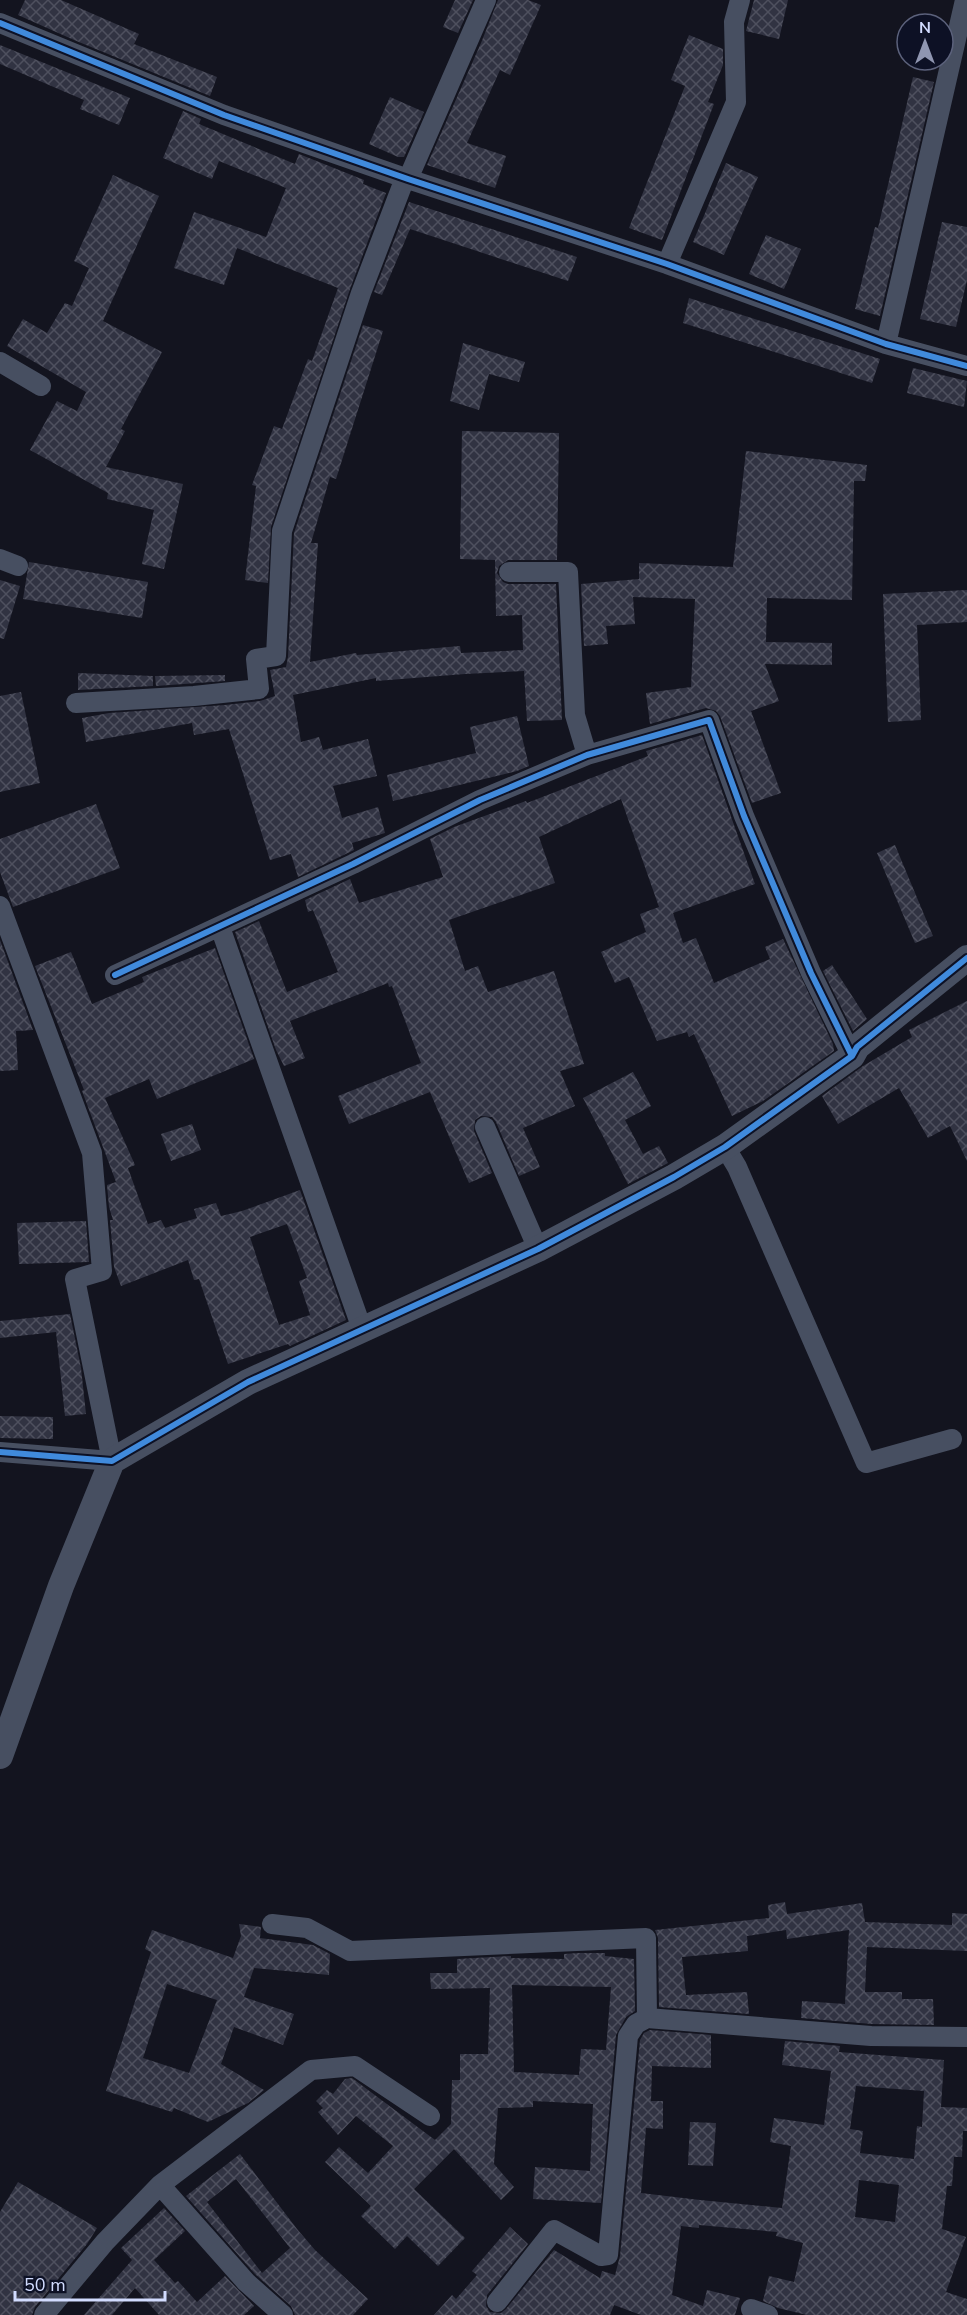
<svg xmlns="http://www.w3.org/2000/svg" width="967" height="2315" viewBox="0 0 967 2315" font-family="'Nunito Sans',sans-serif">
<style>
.building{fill:url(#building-cross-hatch);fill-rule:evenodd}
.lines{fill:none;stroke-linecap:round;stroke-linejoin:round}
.minor{stroke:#474f61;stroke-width:20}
.tertiary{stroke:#474f61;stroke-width:26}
.cycleway-casing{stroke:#0d1125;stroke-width:10}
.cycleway{stroke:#408adc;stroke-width:6}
</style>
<defs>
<pattern id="building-cross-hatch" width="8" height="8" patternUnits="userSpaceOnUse" patternTransform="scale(1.5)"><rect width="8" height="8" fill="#313342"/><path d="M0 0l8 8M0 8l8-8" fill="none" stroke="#4e505e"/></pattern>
</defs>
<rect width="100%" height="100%" fill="#13141f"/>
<path class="building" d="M25,0H61L139,34L134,44L217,77L210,96L74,40L18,15Z
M455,0H473L458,33L443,27Z
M498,0H528L541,5L510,75L500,70L467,143L506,156L495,188L427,165L481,43Z
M754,0H788L779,39L746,31Z
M689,35L723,49V65L708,102L714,104L662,240L629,228L685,86L671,80Z
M0,45L130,98L119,125L80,109L84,100L0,64Z
M913,77L934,82L880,316L855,309L875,227L878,228Z
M390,97L424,112L404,157H398L369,144Z
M183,111L201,119L199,124L295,164L299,154L364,180L363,184L386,193L350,289L271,527L268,583L245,580L256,486L252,485L274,426L282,429L308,359L312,361L338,288L237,248L224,285L174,268L194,212L266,237L286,188L219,161L212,179L163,158Z
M726,163L758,177L724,255L693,242Z
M113,175L159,196L103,321L162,352L121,429L125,431L106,467L183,484L164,569L142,564L154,510L107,499L108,493L30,450L57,401L77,411L86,392L7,346L23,319L47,333L65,303L72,306L89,268L74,261Z
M409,202L577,257L568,281L410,229L382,295L374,292Z
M942,222L967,227V280L956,327L920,319Z
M766,235L801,249L784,289L749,274Z
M689,298L880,359L872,383L683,323Z
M363,325L383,331L336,479L330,477L311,543H318L310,662L356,653L357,655L460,646L461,653L523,650L522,615L496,616L495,560L460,559L462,431L559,433L557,560H508L499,566L497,573L503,582L508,584H556L562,720L527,721L524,671L465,674L376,681V678L293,695L301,742L319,737L323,750L368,739L377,776L333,786L342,818L378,807L385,833L352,843L354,850L298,877L291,854L270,860L229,729L194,735L192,723L86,742L82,718L109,713L225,705L260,701L275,696L270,670L286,667L288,657L294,533Z
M463,343L525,362L519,382L489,374L479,410L450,401Z
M913,368L967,381L964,407L907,393Z
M746,451L867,465L865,481H854L852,600L767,598L766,642L832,643V665L765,664L779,701L751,711L781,793L752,803L720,716L716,711L706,708L650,724L646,693L691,687L695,599L633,597L635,624L606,626L608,644L584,646L581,584L639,579V563L733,567Z
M29,562L148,582L142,618L23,599Z
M0,580L20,586L4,639L0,638Z
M967,590V622L917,625L921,720L888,722L883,594Z
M78,673L153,676V686L78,690Z
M225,675V681L156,686L155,676Z
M21,692L40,783L0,792V696Z
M517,716L529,766L517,771L393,801L387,775L476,753L470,727Z
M702,735L755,884L673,913L683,943L696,938L714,983L770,959L765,947L783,939L833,1044L834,1051L763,1101L732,1116L694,1034L689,1037L687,1032L657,1041L629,977L615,983L601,952L646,932L640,914L659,907L621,799L539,837L555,883L449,920L465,971L478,966L488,992L554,971L584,1064L560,1071L575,1106L523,1128L540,1167L519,1176L496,1122L492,1117L481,1116L475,1120L474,1131L492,1173L469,1183L430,1092L349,1124L338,1096L421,1063L392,986L389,987L388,983L290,1021L305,1058L284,1066L276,1050L235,932L259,921L287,992L338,972L313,910L308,912L305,900L350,879L359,903L443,877L430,839L454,827L526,801L527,803L648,756L646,751Z
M96,804L120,868L13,907L0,872V839Z
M895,845L933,936L915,943L877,853Z
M0,940L33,1030L16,1031L18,1070L0,1071Z
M215,948L254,1059L157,1099L149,1079L105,1098L135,1165L128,1168L148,1224L161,1220L165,1228L197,1218L194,1209L216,1203L221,1216L242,1211L300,1190L346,1320L290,1346L288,1344L228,1364L199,1279L194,1280L188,1260L121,1286L114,1267L110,1220H113L109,1207L107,1185L116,1182L82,1091L84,1090L35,966L71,952L92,1004L144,982L142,977ZM287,1224L307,1278L299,1281L310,1315L279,1325L250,1237Z
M832,965L867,1019L853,1031L823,971Z
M967,1001V1161L950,1126L928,1138L899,1088L838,1124L822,1096L863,1066L912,1037L909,1030Z
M633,1072L651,1106L625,1120L643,1154L659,1146L668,1163L628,1184L583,1098Z
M192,1124L201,1150L171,1161L161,1134Z
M86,1221L89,1262L19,1264L17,1223Z
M70,1314L81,1368L86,1414L65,1416L56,1332L0,1338V1321Z
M0,1416L53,1417V1439L0,1438Z
M785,1902L787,1914L862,1903L865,1922L952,1925V1913L967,1914V1951L867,1947L865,1992H902V1999H933L934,2025L872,2024L801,2018L802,2001L845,2004L849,1930L787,1939L786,1930L747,1936L748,1951L682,1957L686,1995L747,1992L749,2014L659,2007L658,1938L655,1930L769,1918L768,1905Z
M239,1924L261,1927L260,1938L313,1945L330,1954L329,1975L254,1968L244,1997L294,2014L283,2045L234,2027L221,2064L264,2090L248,2103L208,2122L174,2108L172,2112L106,2091L151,1952L145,1949L152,1930L233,1958L241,1936ZM167,1984L217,2000L189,2073L143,2058Z
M578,1953H605V1956L634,1959L635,2011L626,2017L616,2035L601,2203L533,2199L535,2167L590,2171L593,2104L533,2101V2107L498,2108L494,2164L514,2187L501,2200L454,2149L414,2189L465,2238L438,2266L407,2236L395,2249L361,2216L371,2206L325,2162L339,2147L368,2173L393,2146L356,2116L338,2135L318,2112L323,2108L316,2101L327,2090L333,2094L345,2079L352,2078L435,2140L451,2124L452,2080H460V2054H488L490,1988L431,1989L430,1973H457V1959L511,1956V1958L564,1959V1954ZM512,1985L611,1987L606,2050L581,2049L579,2075L514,2072Z
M650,2030L711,2035V2068L652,2066L651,2101H663V2129L646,2128L641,2193L700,2200L782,2208L791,2146L770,2142L774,2118L824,2125L831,2071L782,2065L785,2041L840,2046L839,2052L944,2060L941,2107L967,2108V2131H963L962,2157H954L952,2186H947L942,2229L966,2237L946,2292L967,2299V2315H807L778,2308L763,2301L769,2276L794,2282L803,2243L776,2236L777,2232L699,2225V2228L681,2226L672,2295L703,2306L707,2290L740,2298L735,2315H641L614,2305L610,2315H434L452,2295L456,2299L477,2275L472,2271L510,2227L528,2244L487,2295L486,2306L490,2312L501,2313L506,2309L554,2250L600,2278L602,2271L615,2275L620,2256L640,2040L644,2033ZM856,2086L924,2091L922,2127L917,2126L914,2159L860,2153L863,2131L850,2129ZM859,2180L899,2185L895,2222L855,2217Z
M690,2122L716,2123L713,2166L688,2165Z
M240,2154L297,2229L315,2250L368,2299L353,2315H295L291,2306L255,2274L186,2196ZM236,2179L290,2248L262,2273L207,2202Z
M18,2182L97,2228L87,2244L35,2307L32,2315H0V2212Z
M164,2208L185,2231L154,2260L175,2283L178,2281L197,2302L225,2276L254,2306L244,2315H159L135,2288L112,2315H84L132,2260L121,2248Z"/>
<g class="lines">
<path class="minor" d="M0,23L224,115L408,179L667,264L886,344L967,366
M408,179L486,0
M667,264L736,102L734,22L740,0
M886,344L965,0
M0,362L41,386
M0,559L18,566
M509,572H568L575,715L587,755
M76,703L194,696L259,689L256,659L276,656L282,531L361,293L405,178
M0,906L92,1153L102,1271L75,1279L112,1461L0,1452
M220,927L362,1329
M115,975L353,864L480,800L587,755L709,720L744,816L811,973L852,1056
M485,1127L538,1249
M725,1147L737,1167L866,1463L952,1439
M272,1924L307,1928L350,1951L646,1938L647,2018
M160,2185L246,2282L283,2315
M497,2302L554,2230L601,2256L608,2255L628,2036L636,2024L647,2018L871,2036L967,2037
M751,2309L768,2315
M44,2315L105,2242L160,2185L311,2070L355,2066L430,2116"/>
<path class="tertiary" d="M0,1756L61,1586L112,1461L248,1382L538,1249L674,1177L725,1147L852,1056L857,1047L967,958"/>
<defs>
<path id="cycleway" d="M0,23L224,115L408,179L667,264L886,344L967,366
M115,975L353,864L480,800L587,755L709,720L744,816L811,973L852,1056
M0,1452L112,1461L248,1382L538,1249L674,1177L725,1147L852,1056L857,1047L967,958"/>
</defs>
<use href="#cycleway" class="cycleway-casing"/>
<use href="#cycleway" class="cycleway"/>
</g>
<g transform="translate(925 42)"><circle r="28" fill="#0d1125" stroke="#5c627c" stroke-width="1.5"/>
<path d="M0-4.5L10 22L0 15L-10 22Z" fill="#8f96b1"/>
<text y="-9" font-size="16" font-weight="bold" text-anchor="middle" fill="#d2dcff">N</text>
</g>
<path d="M15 2291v9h150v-9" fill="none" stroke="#d2dcff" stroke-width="3"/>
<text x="24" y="2291" font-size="18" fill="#d2dcff" stroke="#0d1125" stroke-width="4.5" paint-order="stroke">50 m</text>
</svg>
